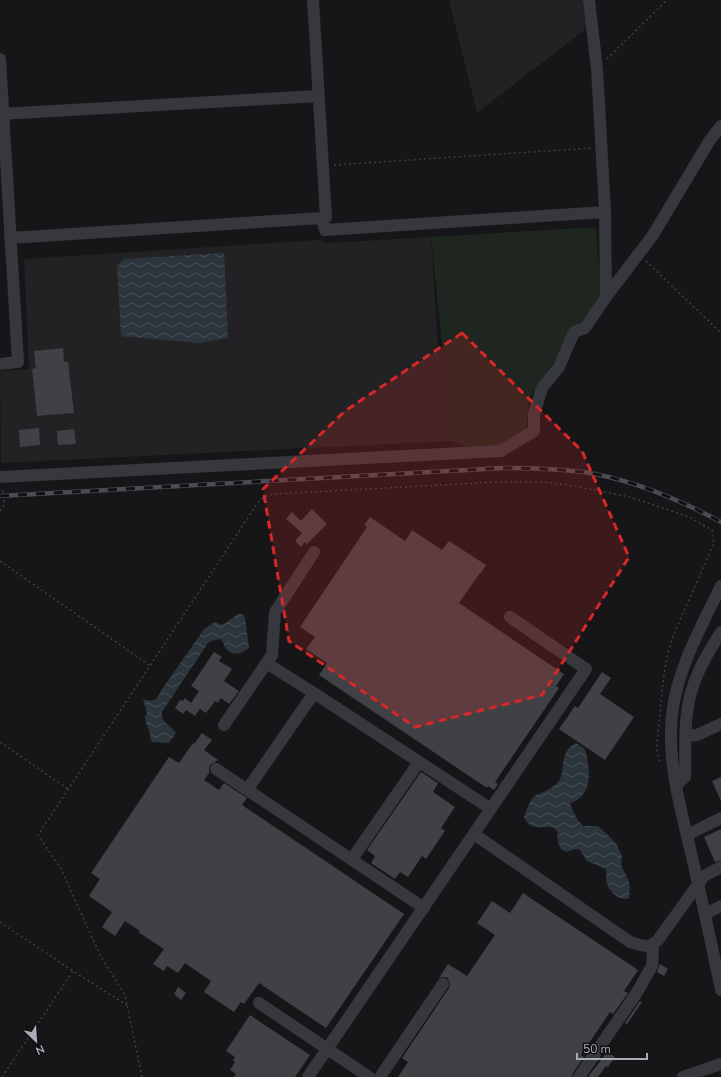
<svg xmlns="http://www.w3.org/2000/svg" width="721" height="1077" viewBox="0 0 721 1077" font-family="'Nunito Sans',sans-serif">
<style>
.built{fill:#222225}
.pitch{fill:#1e261f}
.water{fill:url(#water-waves)}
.building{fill:#404145}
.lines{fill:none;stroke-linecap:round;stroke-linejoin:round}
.path{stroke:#3d3f44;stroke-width:1.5;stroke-dasharray:2 3;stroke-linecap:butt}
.minor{stroke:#37383d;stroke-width:12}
.rail-casing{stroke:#4a4c52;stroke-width:4.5}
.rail{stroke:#111113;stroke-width:3;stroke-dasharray:9;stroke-linecap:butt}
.marked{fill:#d62828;fill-opacity:0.2;stroke:#d62828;stroke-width:3;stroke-dasharray:8 5;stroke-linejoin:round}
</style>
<defs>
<pattern id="water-waves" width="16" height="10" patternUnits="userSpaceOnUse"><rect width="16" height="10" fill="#2c353c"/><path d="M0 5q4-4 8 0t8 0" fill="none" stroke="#485056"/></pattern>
</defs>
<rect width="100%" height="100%" fill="#161618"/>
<path class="built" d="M449,0H583L587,28L477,113Z
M431,237L438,346L447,353L452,441L1,463L0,371L29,369L24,259L319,240L327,243Z"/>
<path class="pitch" d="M596,227L601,295L529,398L526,429L500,446L467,447L452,441L431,237Z"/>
<path class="water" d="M224,253L228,338L199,343L121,336L117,266L124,259Z
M238,614H243L245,618L249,648C243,653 235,657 227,650C224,647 224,642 220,639L211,641L208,643L162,712C160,723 171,725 176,733L169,743L153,742L151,741L150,733L146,723L145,716L147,713L143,699C150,702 158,701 160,692L200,635L204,629L215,622L222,625L227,622Z
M576,743L585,749C589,764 593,786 580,798C577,801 573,801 570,804L577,819L583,826H598L610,837L617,845L622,856L621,865L628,879L630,887L629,898C621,902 611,893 608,886C605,881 607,874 606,869L587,861L580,850L575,849L567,852L562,850C560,848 558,844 558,841C557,837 559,833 555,829C548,823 531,834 524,817C527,810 529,800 536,795C538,794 540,794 542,793C546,791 556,785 559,781C566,768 559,751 576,743Z"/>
<path class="building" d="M63,348L64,362H68L74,413L37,416L32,369L36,368L34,351Z
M39,428L40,445L20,447L19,430Z
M74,429L76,444L58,445L57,431Z
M312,509L327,524L307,544L305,542L301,547L295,541L302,533L286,519L292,512L301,521Z
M370,517L405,541L412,530L442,550L449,541L486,565L481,573H480L459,603L564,674L556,686L559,688L495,782L498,784L494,790L488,786L487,788L319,675L327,663L306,649L315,637L300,627L367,527L364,525Z
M214,652L222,657L219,661L232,669L224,681L239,691L229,704L221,698L218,703L215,701L206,713L200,709L195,716L186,710L183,714L175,708L180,700L183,701L185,698L191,703L199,691L191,686Z
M602,672L611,678L600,694L634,717L605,760L559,729L575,706L578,708Z
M202,733L212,740L204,750L218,760L210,765L209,768V773L204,780L219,790L224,783L247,798L242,805L404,914L326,1028L259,983L244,1004L241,1002L234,1012L204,992L211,981L185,963L178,973L167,966L164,971L153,964L164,949L138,932L140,931L125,921L115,936L102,927L112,912L89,896L100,879L91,873L169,757L179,763L193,743L194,744Z
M421,772L438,783L433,792L455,807L441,828L445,831L426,859L422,856L408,877L400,872L395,879L371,863L375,856L367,850Z
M721,777V801L712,781Z
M721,829V860L715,862L704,837Z
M523,893L638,970L624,991L628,993L613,1014L610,1012L581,1055L584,1057L573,1073L572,1077H398L408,1062L402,1058L449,988L450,984L448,978L443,977L439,978L448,964L467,976L495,935L477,923L492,901L510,913Z
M660,964L668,969L664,976L657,972Z
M178,987L186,993L181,1000L174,994Z
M640,1001L642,1002L627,1024L625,1023Z
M250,1015L310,1055L295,1077H234L236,1074L230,1070L235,1062L233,1060L235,1057L226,1051Z
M607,1052L615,1057L608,1067L606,1066L598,1077H588Z"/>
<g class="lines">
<path class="path" d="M607,59L667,0
M334,165L592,148
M646,261L721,333
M0,511L4,505L3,488
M0,561L149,665
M0,742L68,789
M0,922L73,971L128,1006
M2,1077L73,971
M142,1077L125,995L101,957L61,869L38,835L259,501L268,495L274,494L496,482H545L574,486L630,497L689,517L712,530L714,543L673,636C663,665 662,694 659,724C658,737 654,752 661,764"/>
<path class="minor" d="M589,0L597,69L605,212L606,297
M0,59L18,362L0,364
M0,114L318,96
M322,218L325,230L605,212
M10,238L322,218L326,217L313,0
M0,477L501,451L534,431V414L542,388L559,367L574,332L585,328L606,297L653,235L710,140L721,126
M721,586C702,625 680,664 673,707C665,757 681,809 692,857C702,901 712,946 721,990
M266,663L314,693
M224,725L272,655L275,612L314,552
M686,736L697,735L721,724
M216,769L424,908
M676,785L685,777C686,756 684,734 687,713C690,683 705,657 721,632
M247,790L314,693L491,809
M474,834L630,942C642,945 647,950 658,940L704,876L721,867
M687,835L721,818
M352,859L419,762
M705,914L721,906
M259,1003L369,1077
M308,1077L586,669L510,617
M380,1077L443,984
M579,1077L636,994L652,966L653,945
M683,1077L721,1064"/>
<defs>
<path id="rail" d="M0,496L503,468C530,468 556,469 583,472C631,479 678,499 721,522"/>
</defs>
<use href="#rail" class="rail-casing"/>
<use href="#rail" class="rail"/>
</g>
<path class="marked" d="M462,333L582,451L629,557L542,695L415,727L289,641L263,489L345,411Z"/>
<g transform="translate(36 1041) rotate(155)" stroke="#111113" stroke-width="3" paint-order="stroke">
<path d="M0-3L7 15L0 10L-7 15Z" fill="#a8adb8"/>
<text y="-6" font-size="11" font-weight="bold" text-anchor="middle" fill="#a8adb8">N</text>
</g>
<path d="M577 1053v6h70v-6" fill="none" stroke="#a8adb8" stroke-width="2"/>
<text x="583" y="1053" font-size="12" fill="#a8adb8" stroke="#111113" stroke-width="3" paint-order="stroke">50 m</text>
</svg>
